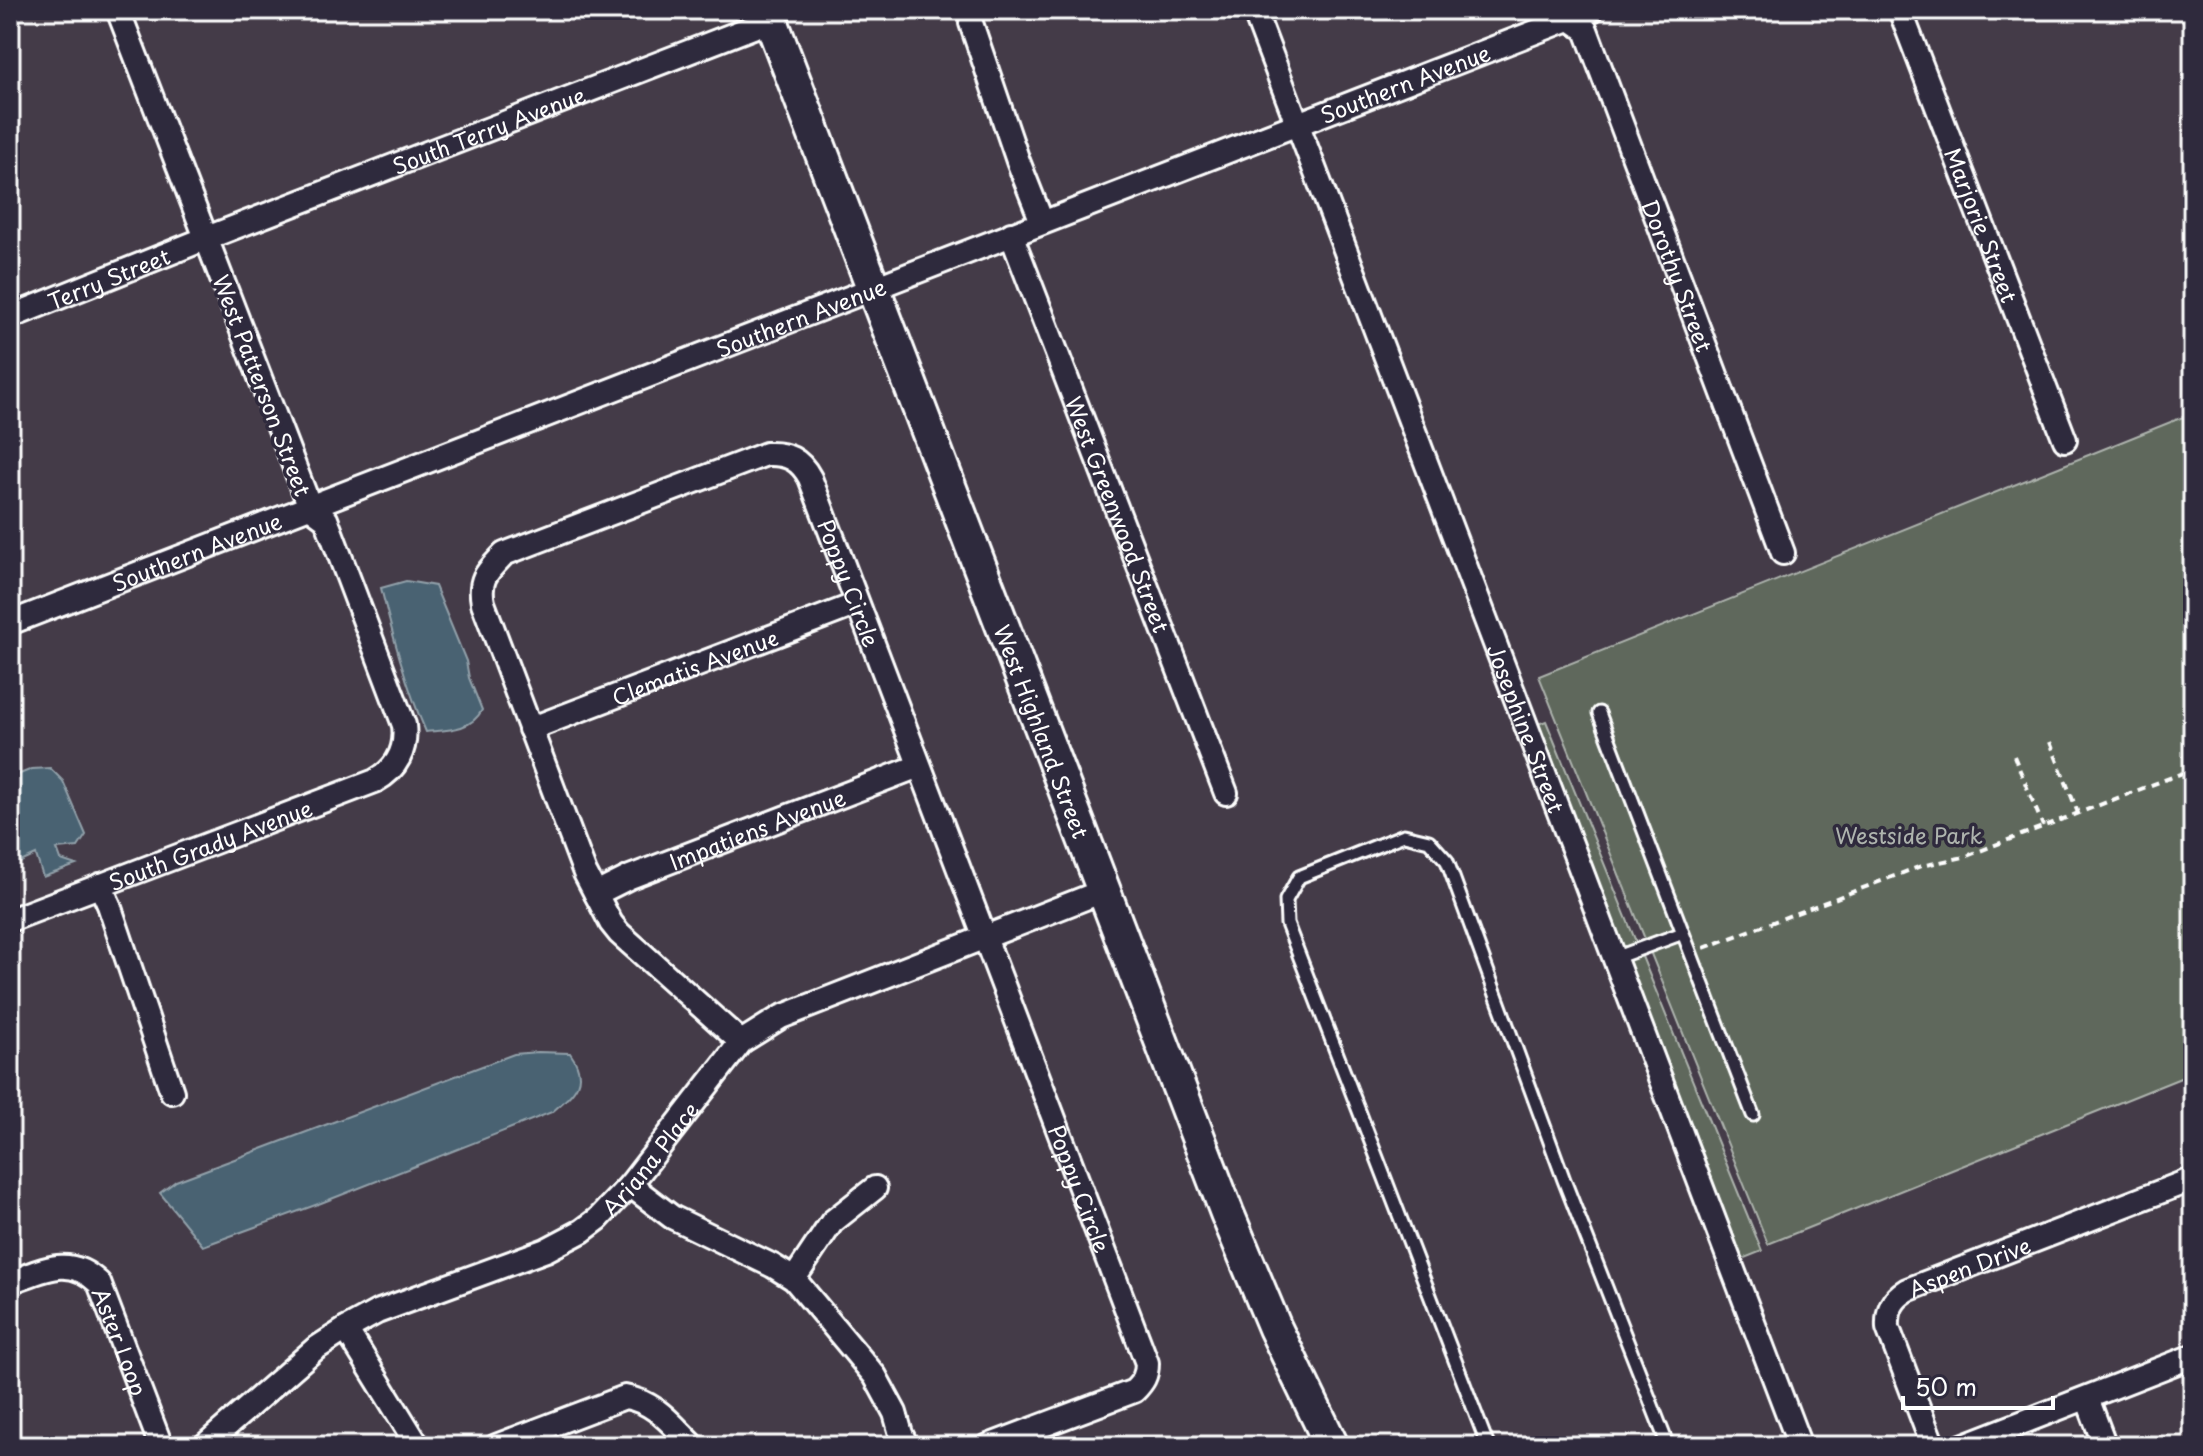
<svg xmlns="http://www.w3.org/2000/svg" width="2203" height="1456" viewBox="0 0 2203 1456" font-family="'Playpen Sans',sans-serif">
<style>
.green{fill:#5e685c;stroke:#aeb4ae;stroke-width:2}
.water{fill:#496272;stroke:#92a1aa;stroke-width:2}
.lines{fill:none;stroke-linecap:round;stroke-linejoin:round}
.lane-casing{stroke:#fff;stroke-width:17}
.street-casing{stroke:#fff;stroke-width:28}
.secondary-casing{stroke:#fff;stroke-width:38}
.path{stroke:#fff;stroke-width:4;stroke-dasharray:8 6;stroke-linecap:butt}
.lane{stroke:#2f2a3d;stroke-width:11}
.street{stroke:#2f2a3d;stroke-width:22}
.secondary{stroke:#2f2a3d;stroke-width:32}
.labels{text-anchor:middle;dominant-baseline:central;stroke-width:7;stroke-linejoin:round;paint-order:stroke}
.street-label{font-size:22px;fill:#fff;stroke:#2f2a3d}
.park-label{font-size:22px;fill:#aeb4ae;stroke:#2f2a3d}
</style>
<rect width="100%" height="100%" fill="#443b48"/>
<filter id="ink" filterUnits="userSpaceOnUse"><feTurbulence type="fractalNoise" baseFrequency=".0125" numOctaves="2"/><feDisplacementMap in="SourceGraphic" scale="16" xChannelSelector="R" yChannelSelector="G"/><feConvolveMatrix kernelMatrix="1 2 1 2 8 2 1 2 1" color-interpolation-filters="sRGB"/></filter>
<g filter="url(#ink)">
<path class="green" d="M2193,413V1073L1768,1244L1539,676Z
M1546,721L1762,1251L1742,1259L1538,724Z"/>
<path class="water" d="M406,581L435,586L466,661L469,678L482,710C471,731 447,730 426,732C406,686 393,636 381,588Z
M50,768L63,781L86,835L78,847L57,849L61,860L76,865L43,877L36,855L10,867V778L32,769Z
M538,1052L570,1053C590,1081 574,1093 552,1112L321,1203L203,1246L160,1193L176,1181L514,1054Z"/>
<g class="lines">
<defs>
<path id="lane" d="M1599,713L1683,933L1615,958
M1683,933L1753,1115
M1488,1446L1287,924L1286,900L1299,877L1404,835L1429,841L1447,861L1564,1180L1668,1446"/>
<g id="street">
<path id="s1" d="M1254,10L1800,1446"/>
<path id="s2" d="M1900,10L2065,440"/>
<path id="s3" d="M1563,14L1586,30L1783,553"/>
<path d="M971,23L1018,161L1042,222"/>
<path id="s4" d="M1011,234L1226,793"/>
<path id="s5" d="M10,317L207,238L771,20"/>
<path id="s6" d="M10,623L1592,10"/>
<path id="s7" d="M530,729L857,604"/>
<path d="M100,885L109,905L172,1092"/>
<path id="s8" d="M596,894L630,877L919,766"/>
<path id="s9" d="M10,920L375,781C397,769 407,749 404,725L326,519L310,507L118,10"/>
<path id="s10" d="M741,1042L619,933L611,923L585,873L483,603C478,578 488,571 504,554L766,454C787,453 800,459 810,478L1147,1363C1147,1376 1143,1382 1134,1391L988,1446"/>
<path d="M630,1185L672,1217L773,1266L794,1279L875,1376L895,1413L901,1434L907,1446"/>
<path d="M794,1279L832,1222L875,1188"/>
<path id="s11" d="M10,1282C44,1270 69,1254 99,1283L161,1446"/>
<path d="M346,1329L418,1446"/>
<path d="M2087,1398L2105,1446"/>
<path id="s12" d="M204,1446L315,1349L346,1329L377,1312L546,1250L582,1231L598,1219L630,1185L741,1042L781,1017L1103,891"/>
<path d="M496,1446L625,1397C656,1402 672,1425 694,1446"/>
<path id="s13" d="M1933,1446L1888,1328C1887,1310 1892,1299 1907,1290L2193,1179"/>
<path d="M1962,1446L2193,1356"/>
</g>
<g id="secondary">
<path id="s14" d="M767,10L1227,1213L1275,1328L1332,1446"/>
</g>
</defs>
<use href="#lane" class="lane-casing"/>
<use href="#street" class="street-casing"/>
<use href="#secondary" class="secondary-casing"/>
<path class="path" d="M2050,742L2078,813
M2014,756L2043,826
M1704,948L1921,866L1964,857L2193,769"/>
<use href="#lane" class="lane"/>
<use href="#street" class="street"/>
<use href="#secondary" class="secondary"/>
</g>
</g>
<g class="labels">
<g class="street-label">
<text stroke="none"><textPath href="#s6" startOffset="1496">Southern Avenue</textPath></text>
<text stroke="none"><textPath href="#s5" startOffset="514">South Terry Avenue</textPath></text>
<text stroke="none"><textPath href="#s2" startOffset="230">Marjorie Street</textPath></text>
<text stroke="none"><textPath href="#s3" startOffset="290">Dorothy Street</textPath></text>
<text stroke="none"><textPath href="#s5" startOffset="106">Terry Street</textPath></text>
<text stroke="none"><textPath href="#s6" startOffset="848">Southern Avenue</textPath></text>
<text transform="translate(263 385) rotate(69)">West Patterson Street</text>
<text stroke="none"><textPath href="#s4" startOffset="300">West Greenwood Street</textPath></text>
<text stroke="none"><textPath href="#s6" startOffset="200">Southern Avenue</textPath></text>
<text stroke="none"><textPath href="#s10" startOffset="1024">Poppy Circle</textPath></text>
<text stroke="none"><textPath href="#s7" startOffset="176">Clematis Avenue</textPath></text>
<text stroke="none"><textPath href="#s1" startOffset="768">Josephine Street</textPath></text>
<text stroke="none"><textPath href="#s14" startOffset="772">West Highland Street</textPath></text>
<text stroke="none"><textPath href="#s8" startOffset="174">Impatiens Avenue</textPath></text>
<text stroke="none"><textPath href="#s9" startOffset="214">South Grady Avenue</textPath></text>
<text stroke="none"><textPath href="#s12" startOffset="540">Ariana Place</textPath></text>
<text stroke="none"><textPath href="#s10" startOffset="1672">Poppy Circle</textPath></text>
<text stroke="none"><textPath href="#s13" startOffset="238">Aspen Drive</textPath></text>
<text stroke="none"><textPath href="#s11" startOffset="158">Aster Loop</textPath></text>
</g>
<g class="park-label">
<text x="1909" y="834">Westside Park</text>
</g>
</g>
<rect width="2203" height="1456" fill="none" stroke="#2f2a3d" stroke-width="40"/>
<rect x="20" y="20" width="2163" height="1416" fill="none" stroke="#fff" stroke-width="3" filter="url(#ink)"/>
<path d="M1903 1396v12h150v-12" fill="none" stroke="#ffffff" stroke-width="4"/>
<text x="1915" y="1396" font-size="24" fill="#ffffff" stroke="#2f2a3d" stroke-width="6" paint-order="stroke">50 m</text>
</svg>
